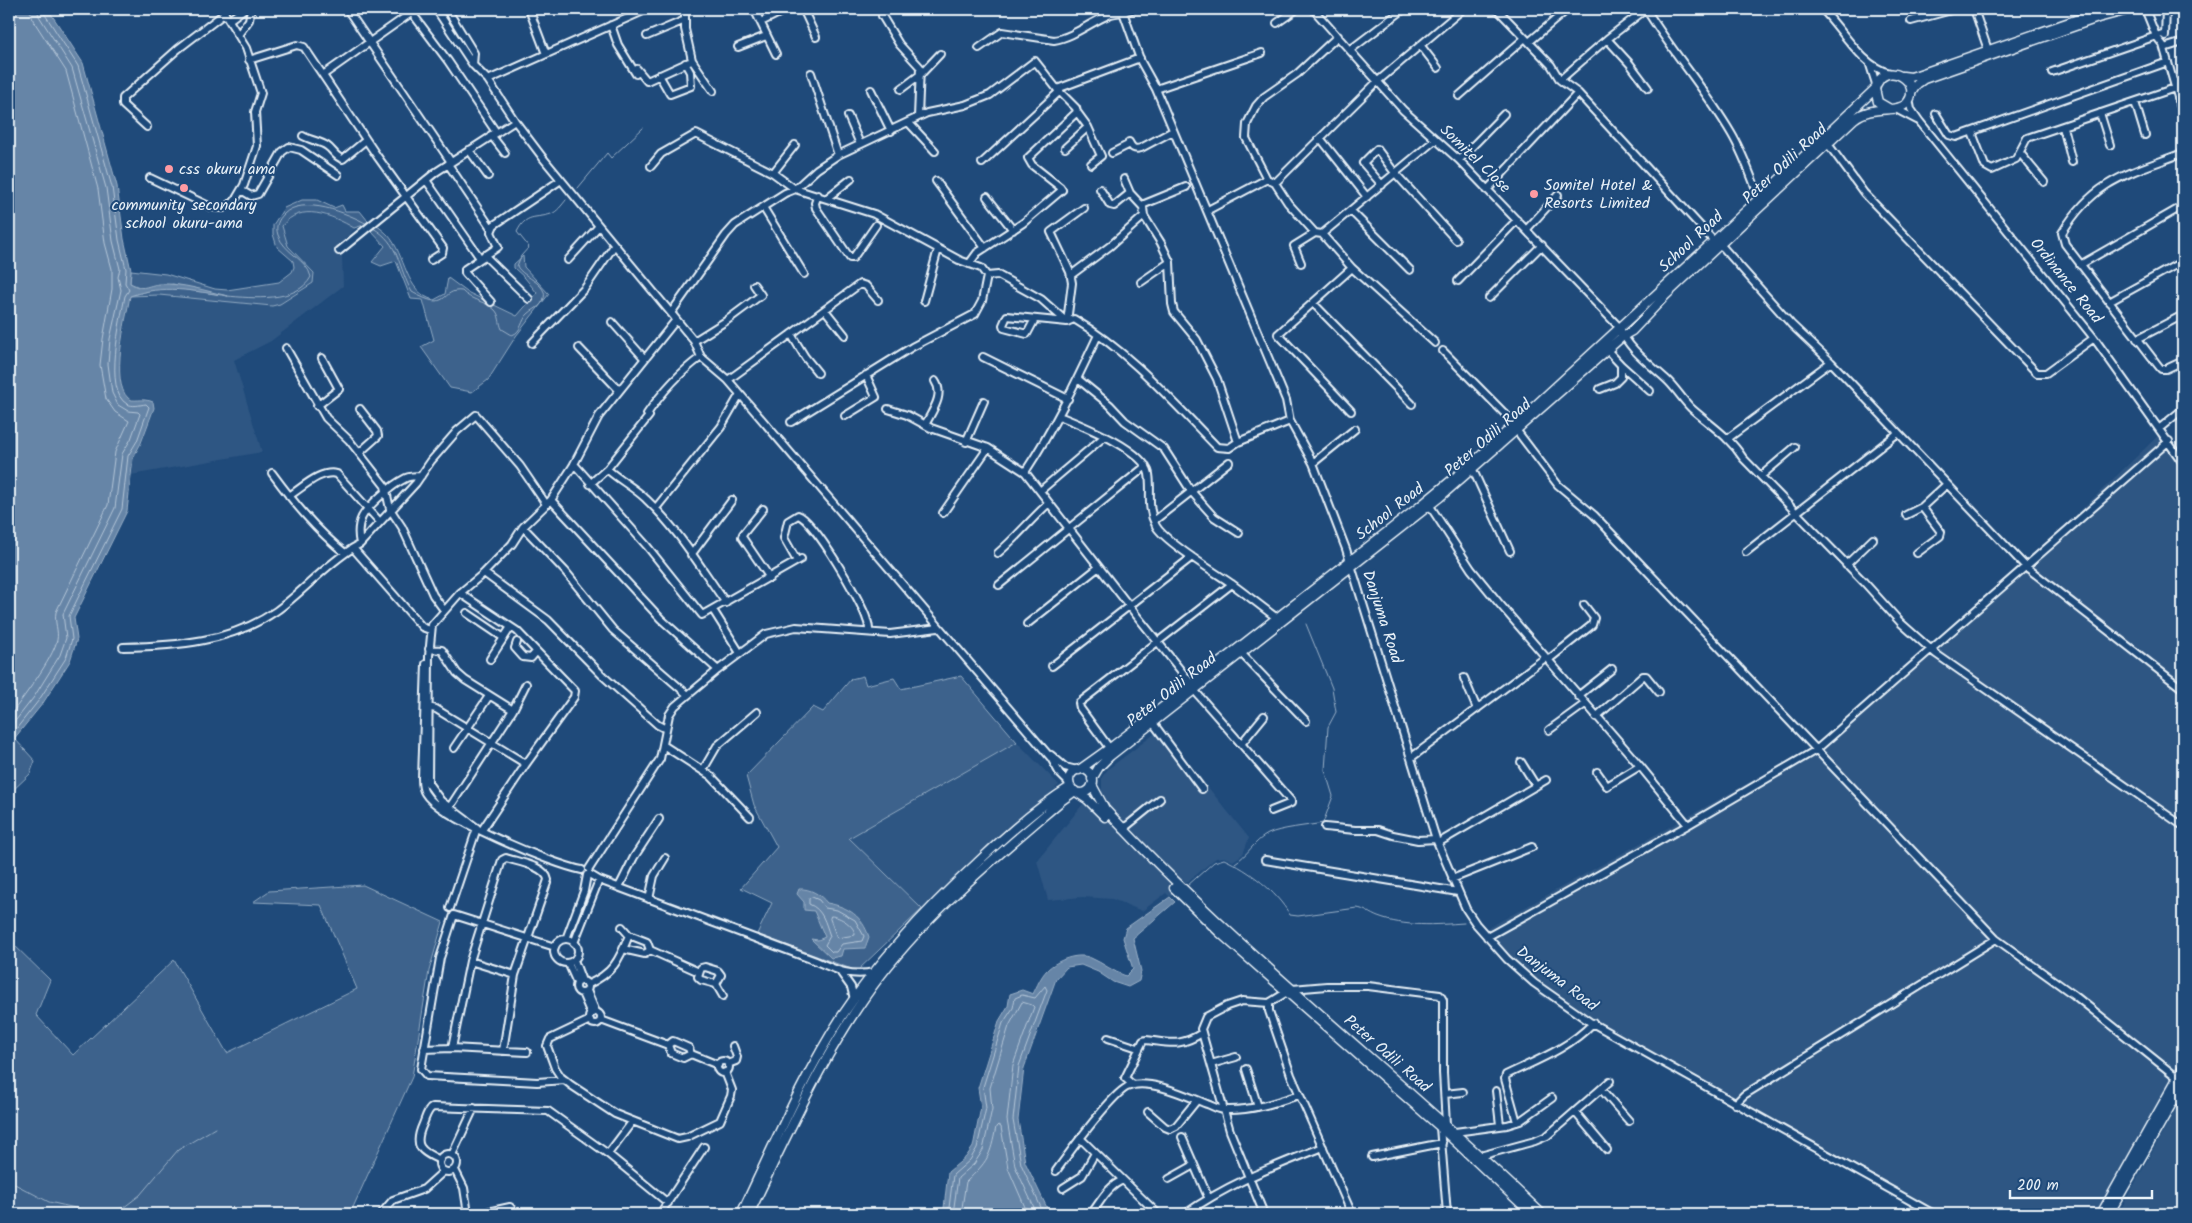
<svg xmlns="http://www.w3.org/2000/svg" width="2192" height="1223" viewBox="0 0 2192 1223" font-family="Kalam,sans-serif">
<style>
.built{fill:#2e5683}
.green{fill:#3c628c;stroke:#92aac2}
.water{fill:#6685a7;stroke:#9ab0c7}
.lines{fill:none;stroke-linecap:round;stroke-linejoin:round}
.shore{stroke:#b4c6d8;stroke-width:1}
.stream{stroke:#9ab0c7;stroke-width:1}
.minor-casing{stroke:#e8f1f8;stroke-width:10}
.major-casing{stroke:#e8f1f8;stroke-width:11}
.minor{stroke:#1f4a7a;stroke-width:6}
.major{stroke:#1f4a7a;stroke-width:8}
.poi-dot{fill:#ff9aa2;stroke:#1f4a7a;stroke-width:2}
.labels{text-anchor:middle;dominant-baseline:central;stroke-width:4;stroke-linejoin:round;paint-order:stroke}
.street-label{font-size:16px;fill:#e8f1f8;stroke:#1f4a7a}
.poi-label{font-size:16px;fill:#e8f1f8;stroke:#1f4a7a;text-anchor:start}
</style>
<rect width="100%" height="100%" fill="#1f4a7a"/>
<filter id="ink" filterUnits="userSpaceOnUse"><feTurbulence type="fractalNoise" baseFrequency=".02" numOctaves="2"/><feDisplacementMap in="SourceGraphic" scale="10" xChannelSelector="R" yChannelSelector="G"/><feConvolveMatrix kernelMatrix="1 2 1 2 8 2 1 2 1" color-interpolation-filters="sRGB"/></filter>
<g filter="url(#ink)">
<path class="built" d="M300,212H314L344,222L354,227H357L335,248L342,255L343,286L271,341L234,360L262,452L131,475L133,458L142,443L154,408L153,402L146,398L133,401L128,399L123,390L119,363L130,296L159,295L272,306L314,273L288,246L282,226L287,219Z
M2162,432L2183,460V1060L2095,1214H1924L1663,1069L1540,996L1479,933L1804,752L1822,740L2022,567Z
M1161,729L1249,838L1243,854L1233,861L1224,857L1216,858L1170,897L1166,893L1142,911L1112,899L1083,897L1048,900L1037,861L1083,804L1102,792V777L1108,769Z
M1017,742L1059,785L922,909L848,838Z
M2183,1097V1214H2118L2174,1112Z"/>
<path class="green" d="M302,200H317L334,208L342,205L345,211H360L368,221L364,225L354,228C332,215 300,202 282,226L288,246L314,273L313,283L280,304L272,306L159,295L130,296L160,288H172L217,294L173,284L144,289L130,283L131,270L166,274L215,289L227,290L279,282L292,272L294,267L293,261L277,247L273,234V225L284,208Z
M376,225C380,228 384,231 388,235C406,255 405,293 434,300L445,294L448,278L467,292L517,316L537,293L525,278L514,268V264L523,256L524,267L549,294L516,336L488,380L472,392L450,388L421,347L434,340L423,300L411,299L396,261L381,266L372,262L385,246L370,230Z
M863,676L866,685L894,678L901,689L961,676L1017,742L849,838L922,909L857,971L757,934L772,903L741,888L777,847L754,805L746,776L813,707L823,712L851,679Z
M15,739L35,761L30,774L9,794V745Z
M363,885L443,922L429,971L412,1077L350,1214H9V940L50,980L36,1015L73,1055L174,960L227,1053L357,989L321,905L253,902L269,891Z"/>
<path class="water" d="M9,9H48L83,63L117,186L124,239L131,270L130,283C144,292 146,285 160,284C183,283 206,291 228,296C193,291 164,284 130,296C126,319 110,381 128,398C132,403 143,397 153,402L154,408L141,443L133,458L127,511L74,618L77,639L70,661L43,703L9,745Z
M799,889C810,888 821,895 827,903C849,907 862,916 869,937L865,948L843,949L841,956L831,958L811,939L818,940L825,937L814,911L804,910V902L797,894Z
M1170,897L1175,902L1133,938L1141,971L1139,981L1128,987L1113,982L1098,972L1081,965L1067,967L1056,979L1024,1068L1018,1120L1025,1162L1050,1214H938L944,1208L948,1172L966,1157L973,1147L981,1107L978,1088L999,1021L1008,1006L1010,994L1022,990L1033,994C1037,986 1041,976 1047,970C1057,960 1078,952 1091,958C1103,963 1113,972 1126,976L1133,969L1123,938L1126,928Z"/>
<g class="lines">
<path class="shore" d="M9,717C22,699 53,659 57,640C59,631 54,622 56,612L108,505L115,452L129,421L115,412L106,399L100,365L103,339L112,289V269L105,243L98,189L66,71L33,20L30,9
M9,729L34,697L60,655L66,638L63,614L115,508L122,454L131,439L140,414L138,412L128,411L118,405L112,393L108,364L110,339L121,290L118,277L120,269L113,241L106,188L72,68L39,16L37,9
M9,738L39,700L66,658L72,639L69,616L122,509L128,456L137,441L149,407L146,404C139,405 133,407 127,404C103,391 121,318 125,296L129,290L125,283L126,269L119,240L112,187L78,66L44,13V9
M812,897L819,900L825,908L837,910L855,920L864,936L862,941L842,944L836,952H832L825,945L830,936C825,922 823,910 809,904V899Z
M831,916C840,916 855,926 855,935L837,938L830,919Z
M945,1214L949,1208L953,1175L970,1160L977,1148L986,1108L983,1087L1003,1023L1013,1008L1015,998L1022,995L1035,998L1045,986L1047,990L1019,1066L1013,1120L1021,1164L1044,1214
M953,1214L958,1178L974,1164L983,1150L992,1109L990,1088L1009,1026L1022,1002L1032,1005L1034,1007L1013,1065L1007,1120L1015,1166L1037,1214
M961,1214L966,1182C988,1161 990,1157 996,1127L998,1125L1001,1127L1008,1168L1028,1214"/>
<path class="stream" d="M578,188L607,153L611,158L643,128
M373,228C400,243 398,268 412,292C450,314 440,288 462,291C471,301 486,301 495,310C500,315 499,323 502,329L512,335C522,332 521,320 528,314C532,310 538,308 541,304C555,285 522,278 517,266L521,256L529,247L517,232C526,213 536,219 551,214C557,212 562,205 566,200
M227,296C251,298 297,303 311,277C307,259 284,253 278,235C275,226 278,220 284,214C302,195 348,213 367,224
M1235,863C1248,855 1254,841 1268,834C1281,828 1307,826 1323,823L1333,796L1325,770L1328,727L1336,712L1332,688L1306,624
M1187,886L1214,862L1224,859C1250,871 1276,891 1290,915L1298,916L1357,908C1365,909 1370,914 1378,917C1404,927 1436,925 1464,923
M9,1181L49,1202L93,1212L123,1208L140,1195L178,1150L215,1128"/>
<defs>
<path id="minor" d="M347,9L451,162
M409,9L448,61L496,132
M436,9L473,65L488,80L515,121L543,158L694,341L701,357L728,380L740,394L1051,758L1060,774L1069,783
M447,9L474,53L473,65
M529,9L546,54
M685,9V29L692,60L713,91
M754,9L776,54
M803,9L816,37
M1122,9L1141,62L1156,89L1286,400L1290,421L1313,463L1346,549L1436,839L1466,909L1476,924L1507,959L1534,983L1590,1022L1934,1214
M1313,9L1403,110L1459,160L1620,328C1628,349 1650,364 1666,379C1675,387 1682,399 1691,408C1710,425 1729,436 1743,458L1864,582L1901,623L1936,654L2183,826
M1497,9L1551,65L1560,80L1578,93L1714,241L1720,244L1791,324L1831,362L2025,566L2183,689
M1822,9C1842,29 1862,67 1890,73
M1974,9L1988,50
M2145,9L2156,36L2163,45L2183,115
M1825,12L1837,9
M882,16L899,44L920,67L918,117
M229,20L244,9
M1911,21L1955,9
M761,22L787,9
M1277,23L1297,9
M611,25L618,45L636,74
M238,35L249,20L251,9
M647,36L685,20
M1338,36L1297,74L1264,97L1256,106L1247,124L1246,138L1267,179L1275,183L1288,203L1315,233L1322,234L1352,268L1435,343
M2165,36L2166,9
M1607,39L1630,64L1648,88
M1529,42L1568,9
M1421,46L1438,68
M738,47L766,36
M979,48L1002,32L1054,40C1074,37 1092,21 1111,14C1119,12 1127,12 1134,9
M2164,48L2183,42
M1350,50L1404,9
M249,60L297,45L304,47L377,156L443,248L442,253L431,260
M1870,65L1876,84
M637,69L647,81L689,62
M2052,72L2165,33
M811,73L838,155
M323,75L411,13
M659,75L670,94L691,86L690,72L685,63
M488,80L648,9
M1560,80L1607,39L1646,9C1672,52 1706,90 1731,133C1743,153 1751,176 1759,197
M2174,83L2183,80
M901,89L921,74L940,54
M1057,89L1140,58
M1156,89L1262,53
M871,90L891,131
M1459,96L1525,38
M1909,99L1911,109L1920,122L2094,338L2183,463
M2135,102L2145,135
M1896,109L1917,120
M1077,112L1088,127L1101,156L1091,164
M2100,113L2110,145
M1936,114L1949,135L1956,137L2168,62
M848,116L860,144
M909,123L935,151
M147,127L123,105V98L178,49L225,13
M2063,127L2072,162
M1975,131L1973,135L1985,166L1992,170L2016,159L2027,138L2175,88
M491,135L505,153
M303,136C310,140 321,142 327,146C333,150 336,158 343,159L366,140
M1321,139L1367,197
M1828,144L1864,193L2037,373H2046L2094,338
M1065,148L1088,127
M469,150L488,176
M1112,153L1128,145L1129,142C1132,148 1134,150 1141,148L1173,131
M2020,153L2044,182
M2183,153C2128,174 2095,179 2062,233L2065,244L2157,364L2161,369H2166L2183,361
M1459,160L1504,114
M982,163L1060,91
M448,164L491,228
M651,166L661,154L696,134L773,173L795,189L874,214L959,260L981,268L987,276
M773,173L795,145
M150,178L211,207L223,208L234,202L244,185L257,146L255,112L261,93L246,48L222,9
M1124,179L1130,193L1143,207L1144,216L1161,243L1170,262L1172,304L1174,312L1197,340L1217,379L1238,442
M426,180L480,258
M936,181L985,248
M1275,183L1378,81L1463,9
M1382,185L1363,163L1377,149L1395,173L1456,240
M1100,189L1110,205L1114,206L1130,193
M241,190L251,196L258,194L282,152L289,147L301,150L338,175
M1487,190L1578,93
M818,195L815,203L816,208L850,258H853L876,225
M987,197L1013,230
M827,198L851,179
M1142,205L1186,187
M763,207L804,274
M1208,210L1267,179
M1351,211L1410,270
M1527,229L1558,195
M1322,234L1435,140
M339,251L436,172L515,121
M484,255L529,299
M568,260L598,227
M1301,263L1294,246L1315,233
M2080,265L2183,206
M1071,275L1110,246L1144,216
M987,276L998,275L1041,299L1067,322L1074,319C1130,352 1172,401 1217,447L1229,448L1238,442L1290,421
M1458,281L1517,220
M1141,282L1170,262
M1489,298L1542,245
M924,301L938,249
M491,302L465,273V269L498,247L491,232L494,225L561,180
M2109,302L2183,261
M1313,303L1412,404
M825,310L845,335
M671,313L726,235L735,225L785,193L795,189L817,169L838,155L927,113L965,105L990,95L1035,61L1057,89L1076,108L1077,112L1028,158L1032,165L1060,187L1062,190L1023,223L977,253L969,264
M1035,319L1027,334L1004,328L1003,325L1007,316L1067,322L1072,283L1070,272L1051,232L1084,208
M612,322L644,358
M791,334L805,357L818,373
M2137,339L2183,315
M694,341L726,321L761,295L754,285
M532,343L585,288L614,246
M286,348L326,418L349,440L385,486L390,509L402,527L433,595L444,610
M579,348L618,389
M1443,351L1516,425
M983,357L1068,399
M1621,365L1650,391
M1078,379L1110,405L1125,421L1164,449L1191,491L1205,507L1214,517L1239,533
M728,380L860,284L866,286L878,300
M1600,389L1615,383L1621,377V365L1607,350
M317,406L339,389L322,358
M888,409L907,415L931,428L988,448L1025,472L1137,616L1194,687
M1351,411L1278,334L1352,268
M845,416L876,397L866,375
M1059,416C1081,425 1144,449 1149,474C1152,493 1146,506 1156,526C1164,541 1216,573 1232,584C1247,595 1262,607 1277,618
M791,422L912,347L975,314L982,301L987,276
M925,425C932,411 945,395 935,381
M2160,428L2183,409
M1517,431L1558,485L1594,515L1996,939L2074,995L2178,1078
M1727,439L1831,362
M966,442L984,401
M359,453L378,436L377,431L360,409
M1313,463L1355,429
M574,464L647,546L702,615L801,559
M607,469C619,480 635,488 646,499C678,529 701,568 726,603
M1473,470L1510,551
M1025,472C1054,428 1076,382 1098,335
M272,473C294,503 316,530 345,553
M1761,476L1795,447
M590,484L607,469L649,416L647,414C662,392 679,373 701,357
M1040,491L1105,436
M289,496C302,488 321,469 337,474L379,521
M551,500L661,619L718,670
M1430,506L1471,569L1498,602L1640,766L1688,825
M656,508L721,427L740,394
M763,509L743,534L742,537L770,578
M943,513L988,448
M1906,515L1922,507L1947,484
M1155,520L1229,462
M523,527L565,571L613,630L688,695
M360,544C358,535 358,525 362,517C369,504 392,485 406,478C410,476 416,476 421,476
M353,548L360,544L416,483L431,461L457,431L476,415L520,466L546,504
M1746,552L1898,433
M998,553C1016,538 1031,519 1049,503
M1917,553L1940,536L1941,532L1922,507
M691,555L732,500
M797,561L784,538L788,521L798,515C814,520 862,602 867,620C869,624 869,628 869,632
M1846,565L1873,539
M484,573L548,620L602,675L658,725L666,729
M999,585L1146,466
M460,593L517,631L575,691L574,697L526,764L482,830
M713,610L740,653
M467,613L504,638
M1027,624L1099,567
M517,642L515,648L523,657L531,658L536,652
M123,647C176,646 231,642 276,611C303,592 324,566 353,548L422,627L430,630
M429,649L442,650L457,673L465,680L513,710
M1241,653L1306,721
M490,659L511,627
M1548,660L1592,625L1594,618L1584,605
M426,664L422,778C422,782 422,789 425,793C439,818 552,864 582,870
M1052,666L1192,557
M1464,678L1477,709
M1194,690L1291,801V803L1271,811
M1578,696L1612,669
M428,707L436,709L526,764
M1596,717L1643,676H1646L1659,692
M1153,723L1202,789
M1549,730L1585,704
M1241,744L1264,716
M663,745L711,776L750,817
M454,748L489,696
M1110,749L1080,708L1079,703L1232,584
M1051,755L1065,767L1077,770
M1412,757L1545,658
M1521,762L1536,786
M703,770L717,746L757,712
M1597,772L1607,786L1640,766
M448,810L513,710L526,684
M1325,827L1355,830H1378L1393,835L1418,840L1436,839
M477,828L441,801L428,783L429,656L432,625L460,593L484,573L512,544L523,527L551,500L573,466L599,416L676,320
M1123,829L1160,799
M1438,843L1546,780
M1265,860L1458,892
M589,869L660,759L669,715L675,706L718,670L766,634L796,627L890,634L938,628
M589,874L599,880L816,961C836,970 851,977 874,972
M1452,879L1532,847
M619,887L634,857L659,819
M649,899L654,876L665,858
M450,908L477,828
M1487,937L1688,825L1816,750L2169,441
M554 951a12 12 0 1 1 24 0a12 12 0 1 1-24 0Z
M566,939L584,891L587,875
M574,943L599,880
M555,947L454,915L440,958L421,1069L427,1076L537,1082L565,1080
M623,949L645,954L650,950L647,942L629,935
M650,950L699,972
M574,960L582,981
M470,961L515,975
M568,963L577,983
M705,967L718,971L721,975L716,984L701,980L698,977L701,968Z
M841,973L851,987L854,999
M576 987a6 6 0 1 1 12 0a6 6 0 1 1-12 0Z
M716,984L723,996
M587,985C613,973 619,961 629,935L622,927
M587,991L596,1012
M582,993L591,1014
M589 1018a6 6 0 1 1 12 0a6 6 0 1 1-12 0Z
M590,1020L550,1039L547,1046L555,1068L561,1077L571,1085L615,1114L678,1139L687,1137L720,1121L731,1096L732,1090L725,1072
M601,1020L668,1045
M1108,1038L1138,1048
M673,1041L689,1048L691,1054L683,1058L671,1053L668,1045Z
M452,1048L470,961L502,860L506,858C518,862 546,866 548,880L515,975L503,1051
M424,1049L452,1048L527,1052
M691,1054L718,1065
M717 1067a6 6 0 1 1 12 0a6 6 0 1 1-12 0Z
M728,1064L736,1061L737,1057L733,1046
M1211,1064L1236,1057
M1246,1069L1258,1107
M1133,1085L1125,1078L1143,1041L1146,1040C1171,1043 1180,1047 1202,1033
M1601,1089L1629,1121
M1496,1091L1500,1125
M1445,1094L1463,1092
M2175,1099L2183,1104
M1735,1104L1744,1095L1996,939
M1148,1112L1165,1127L1170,1129L1176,1126L1197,1100
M1575,1112L1607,1150
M1517,1122L1505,1079L1506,1075C1537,1060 1568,1049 1593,1023
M1440,1127L1447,1214
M1455,1132L1507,1125L1520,1121L1552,1098
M1182,1137L1208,1197
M1081,1139L1158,1214
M439 1163a9 9 0 1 1 18 0a9 9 0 1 1-18 0Z
M608,1154L632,1122
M452,1155L474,1108
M1480,1156L1535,1141L1547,1136L1610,1081
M1372,1157L1442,1143
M440,1160C420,1151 413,1146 423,1124C426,1117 427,1110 433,1107L548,1111L608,1154L668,1203
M455,1170L464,1188L468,1214
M1056,1171C1070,1152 1109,1097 1127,1087C1147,1077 1187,1096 1207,1104C1213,1106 1219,1110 1225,1110C1250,1111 1275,1103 1299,1095
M1169,1179L1194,1165
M1063,1188L1082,1176L1095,1153
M381,1214L393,1200L424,1189L444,1171
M478,1214L510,1207L516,1214
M660,1214L704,1147
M1091,1214C1101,1201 1108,1186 1123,1180
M1185,1214C1229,1183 1273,1167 1323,1147
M1264,1214L1230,1131L1201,1029L1206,1017L1227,1006L1242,1001L1269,1003
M1352,1214L1291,1075L1269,1011V1003L1292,989L1327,986H1368L1440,995L1443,1000V1073L1446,1124"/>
<path id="major" d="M1903,76L1911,77L1920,74L2107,9
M1911,93L1917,84L1924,79L2098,18L2132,9
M1069 781a12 12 0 1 1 24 0a12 12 0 1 1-24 0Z
M1079,770L1114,745L1419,507L1476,460L1714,241L1875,89
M1092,779L1099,767L1110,756L1440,497L1623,336L1632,331L1666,295L1854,119C1873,104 1895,114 1906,104C1926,83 1884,56 1875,89L1878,102L1890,109
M1092,785L1105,809C1240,955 1399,1076 1542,1214
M1076,792L1088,800L1105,817
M1174,888L1219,932L1440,1127L1532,1214
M741,1214C773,1147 802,1078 842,1016C880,959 927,909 977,863C1006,835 1036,808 1070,787
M749,1214C789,1132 825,1048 881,975C932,909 998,855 1061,801L1075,791
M2101,1214L2183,1068
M2109,1214L2183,1084"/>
</defs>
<use href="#minor" class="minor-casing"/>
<use href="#major" class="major-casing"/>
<use href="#minor" class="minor"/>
<use href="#major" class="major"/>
</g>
</g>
<g class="poi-dot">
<circle cx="169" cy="169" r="5"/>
<circle cx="184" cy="188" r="5"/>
<circle cx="1534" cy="194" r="5"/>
</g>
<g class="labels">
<g class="street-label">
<text transform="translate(1475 159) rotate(44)">Somitel Close</text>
<text transform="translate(1785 164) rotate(-43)">Peter Odili Road</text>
<text transform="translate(1691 242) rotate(-43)">School Road</text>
<text transform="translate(2066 281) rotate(51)">Ordinance Road</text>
<text transform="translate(1488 438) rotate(-41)">Peter Odili Road</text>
<text transform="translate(1390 512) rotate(-38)">School Road</text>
<text transform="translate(1382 617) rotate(72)">Danjuma Road</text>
<text transform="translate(1172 690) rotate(-38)">Peter Odili Road</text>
<text transform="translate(1557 979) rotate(37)">Danjuma Road</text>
<text transform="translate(1387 1054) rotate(41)">Peter Odili Road</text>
</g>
<g class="poi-label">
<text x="179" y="169">css okuru ama</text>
<text x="1544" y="185">Somitel Hotel &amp;<tspan x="1544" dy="18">Resorts Limited</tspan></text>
<text x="184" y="205" text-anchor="middle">community secondary<tspan x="184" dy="18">school okuru-ama</tspan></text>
</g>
</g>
<rect width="2192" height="1223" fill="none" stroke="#1f4a7a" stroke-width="30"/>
<rect x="15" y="15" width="2162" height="1193" fill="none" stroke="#e8f1f8" stroke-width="2" filter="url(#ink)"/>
<path d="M2010 1190v8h142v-8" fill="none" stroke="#e8f1f8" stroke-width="2.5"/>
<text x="2017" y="1190" font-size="15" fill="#e8f1f8" stroke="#1f4a7a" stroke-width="4" paint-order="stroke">200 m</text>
</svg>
